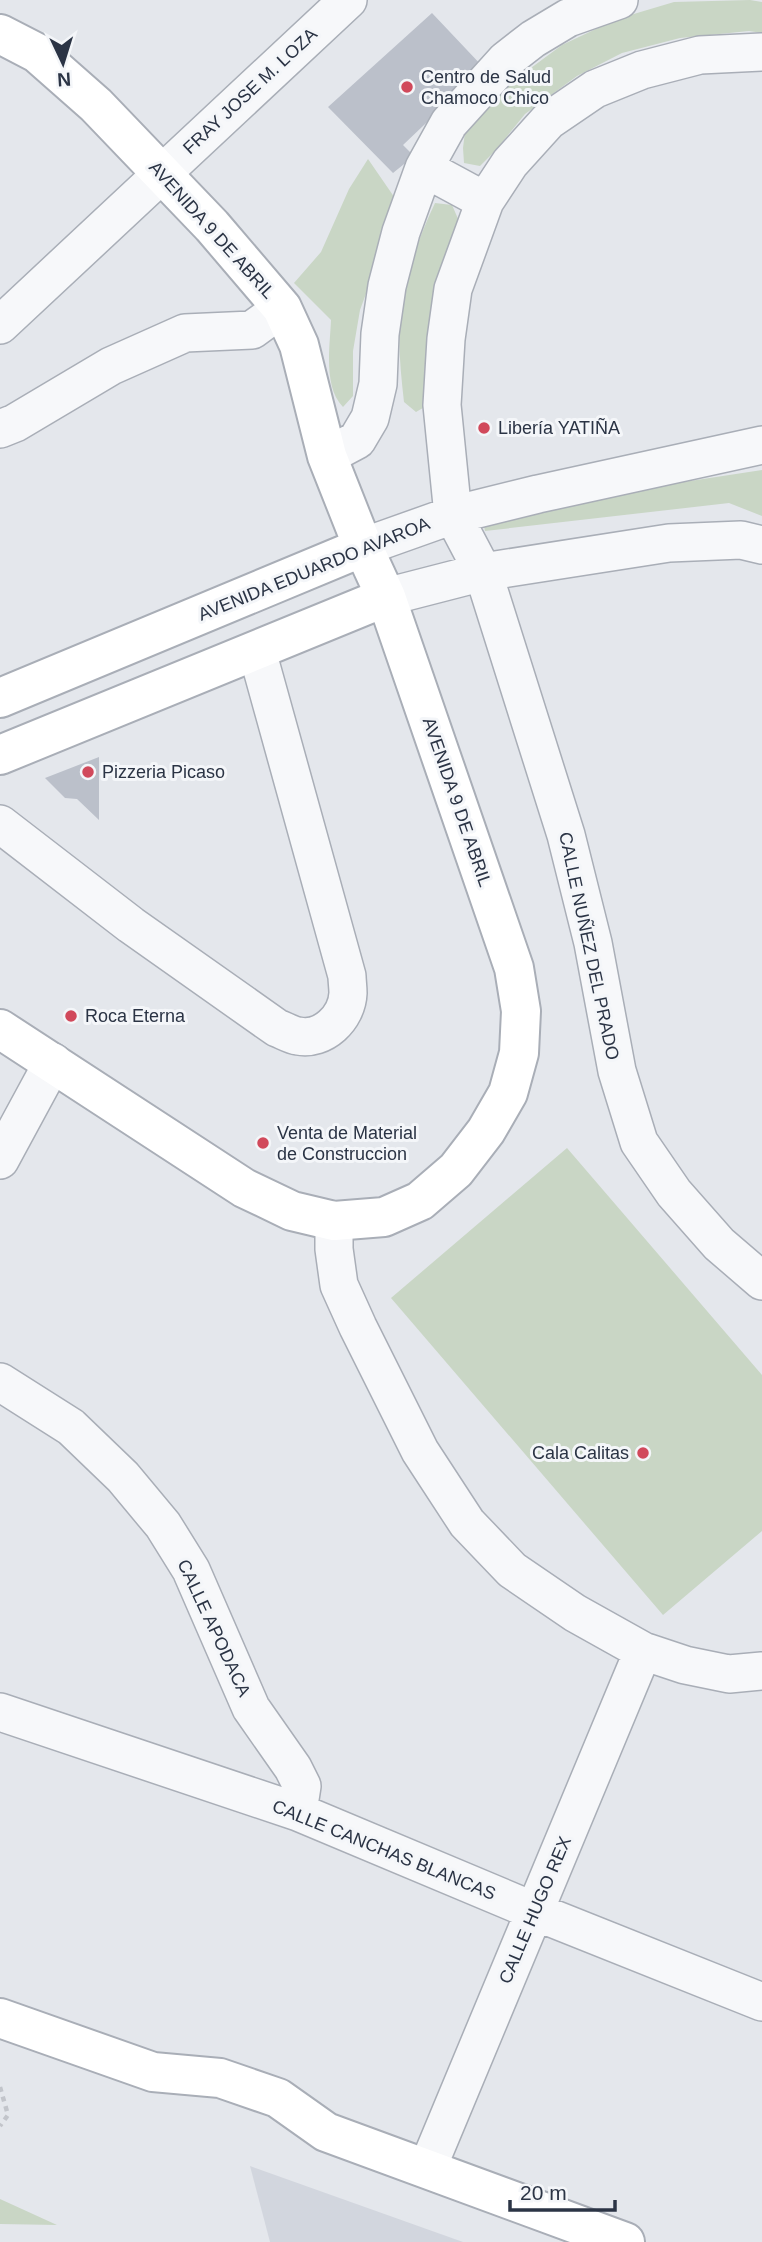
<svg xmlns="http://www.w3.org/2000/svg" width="762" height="2242" viewBox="0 0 762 2242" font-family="Helvetica,sans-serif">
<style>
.built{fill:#d2d6de}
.green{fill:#c9d6c5}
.building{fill:#bbc0ca}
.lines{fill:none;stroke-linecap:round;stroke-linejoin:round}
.minor-casing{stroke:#a9aeb7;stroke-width:40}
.secondary-casing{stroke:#a9aeb7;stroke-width:42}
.path{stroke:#c2c5cb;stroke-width:4.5;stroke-dasharray:5 5;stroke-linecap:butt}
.minor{stroke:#f7f8fa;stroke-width:37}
.secondary{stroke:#fff;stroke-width:38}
.poi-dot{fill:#d1495b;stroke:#f4f6f9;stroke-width:2.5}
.labels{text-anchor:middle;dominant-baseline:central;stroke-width:6;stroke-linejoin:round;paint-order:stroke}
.poi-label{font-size:18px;fill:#2b3445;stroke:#f4f6f9;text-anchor:start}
.street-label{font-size:18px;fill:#2b3445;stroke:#f4f6f9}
</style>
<rect width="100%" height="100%" fill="#e4e7ec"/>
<path class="built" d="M250,2166L463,2242H270Z"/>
<path class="green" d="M750,0L762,2V33L749,31L680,38L622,53L577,76L525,114L496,150L480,166L464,163L463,148L465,132L516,79L562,45L617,19L674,2Z
M368,159L399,204L360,310L353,351V396L343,407C323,387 330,346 331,320L294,283L321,252L349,189Z
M435,203L452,205L459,221L431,310L428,405L416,412L404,402C401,375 398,348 400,321C403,280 418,239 435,203Z
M762,470V516L729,503L485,531L481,513Z
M567,1148L762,1375V1531L663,1615L391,1298Z
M0,2199L57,2225L0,2224Z"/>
<path class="building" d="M432,13L484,68L403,145L414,156L393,173L328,107Z
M99,757V820L77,799L65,798L45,778Z"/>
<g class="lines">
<defs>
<path id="minor" d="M762,52L700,55L642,70L595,89L548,121L510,163L485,201L453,289L446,339L442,405L453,515L483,572L566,835L593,943L617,1071L639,1142L674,1193L719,1244L762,1281
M424,168L485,201
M0,325L348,0
M0,429L15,423L111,366L185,333L252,330L282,308
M327,456L357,440L370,418L378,384L380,334L387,286L401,232L424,168L449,123L506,60L533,39L568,18L619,0
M363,547L453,515L538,494L762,445
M386,597L483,572L669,543L741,540L762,545
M0,824L131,925L277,1028C283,1030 291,1035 298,1036C323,1041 347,1018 348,993C348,987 347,981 347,976L257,651
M0,1160L53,1062
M334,1221V1249L339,1285L358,1327L420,1451L467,1523L512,1570L575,1613L643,1651L685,1665L729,1674L762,1671
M0,1382L71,1427L123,1477L163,1525L191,1570L251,1708L293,1768L302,1786L298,1812
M0,1712L298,1812L534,1911L762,2002
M427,2169L643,1651"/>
<path id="secondary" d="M0,34L37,53L96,105L212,226L282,308L299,345L327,456L363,547L386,597L514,968L521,1011L519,1053L508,1093L486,1131L456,1170L420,1201L384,1217L334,1221L292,1211L244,1188L0,1029
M0,698L363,547
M0,755L386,597
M0,2018L153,2072L220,2078L278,2098L326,2132L625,2242"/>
</defs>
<use href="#minor" class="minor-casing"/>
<use href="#secondary" class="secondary-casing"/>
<path class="path" d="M0,2087L8,2115L0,2126"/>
<use href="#minor" class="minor"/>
<use href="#secondary" class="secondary"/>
</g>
<g class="poi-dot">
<circle cx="407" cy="87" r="7"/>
<circle cx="484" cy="428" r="7"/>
<circle cx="88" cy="772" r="7"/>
<circle cx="71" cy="1016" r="7"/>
<circle cx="263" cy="1143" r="7"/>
<circle cx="643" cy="1453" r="7"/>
</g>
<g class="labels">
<g class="poi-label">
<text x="421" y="77">Centro de Salud<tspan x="421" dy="21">Chamoco Chico</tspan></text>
<text x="498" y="428">Libería YATIÑA</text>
<text x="102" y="772">Pizzeria Picaso</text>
<text x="85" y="1016">Roca Eterna</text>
<text x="277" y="1133">Venta de Material<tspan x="277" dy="21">de Construccion</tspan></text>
<text x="629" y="1453" text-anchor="end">Cala Calitas</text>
</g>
<g class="street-label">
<text transform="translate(250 91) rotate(-43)">FRAY JOSE M. LOZA</text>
<text transform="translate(212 230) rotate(48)">AVENIDA 9 DE ABRIL</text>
<text transform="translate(314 569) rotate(-22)">AVENIDA EDUARDO AVAROA</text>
<text transform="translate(457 802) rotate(71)">AVENIDA 9 DE ABRIL</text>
<text transform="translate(589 946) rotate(78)">CALLE NUÑEZ DEL PRADO</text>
<text transform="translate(214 1628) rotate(65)">CALLE APODACA</text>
<text transform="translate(384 1850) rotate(22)">CALLE CANCHAS BLANCAS</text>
<text transform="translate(535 1910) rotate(-67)">CALLE HUGO REX</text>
</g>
</g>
<g transform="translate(63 63) rotate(176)" stroke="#f4f6f9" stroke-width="5" paint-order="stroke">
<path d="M0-5L12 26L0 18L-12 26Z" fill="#2b3445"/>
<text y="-10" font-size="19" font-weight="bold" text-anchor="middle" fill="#2b3445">N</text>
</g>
<path d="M510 2200v10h105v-10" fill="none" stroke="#2b3445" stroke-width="3.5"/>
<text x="520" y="2200" font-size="21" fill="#2b3445" stroke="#f4f6f9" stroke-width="5" paint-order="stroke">20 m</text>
</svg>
